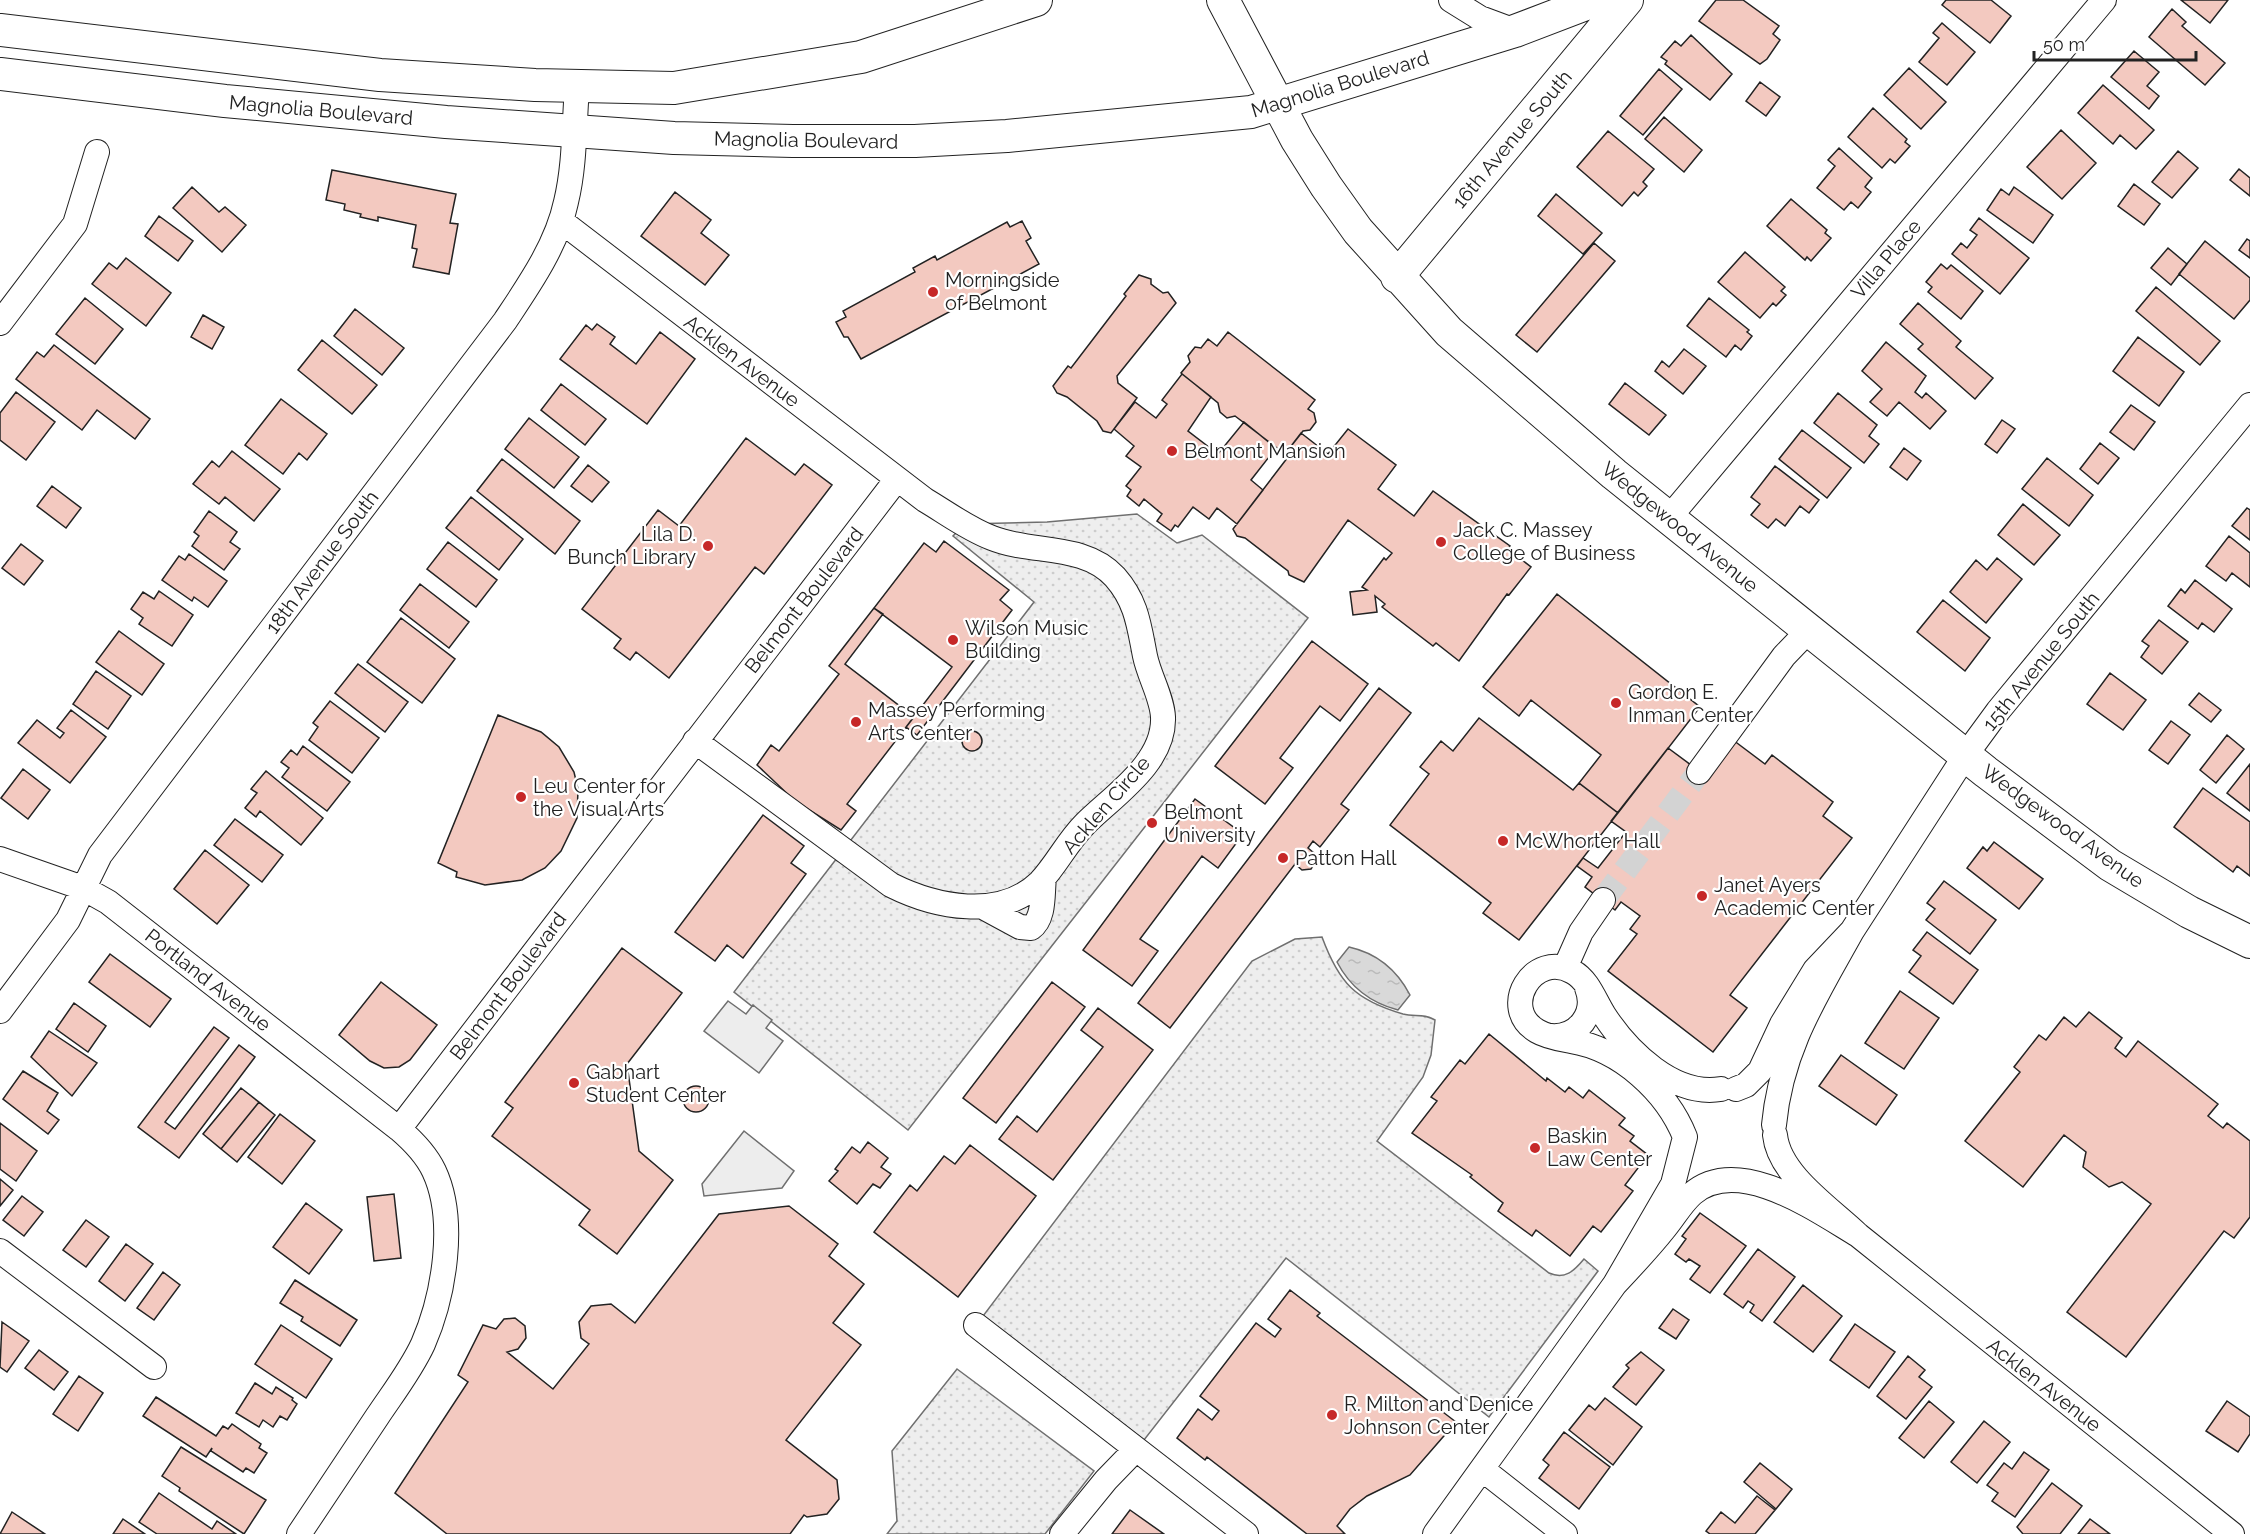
<svg xmlns="http://www.w3.org/2000/svg" width="2250" height="1534" viewBox="0 0 2250 1534" font-family="Raleway,sans-serif">
<style>
.grass{fill:url(#grass-dots);stroke:#6f6f6f;stroke-width:1.5}
.parking{fill:#ededed;stroke:#6f6f6f;stroke-width:1.5}
.water{fill:url(#water-ripples);stroke:#6f6f6f;stroke-width:1.5}
.building{fill:#f3c9c0;stroke:#222;stroke-width:1.5}
.lines{fill:none;stroke-linecap:round;stroke-linejoin:round}
.minor-tunnel{stroke:#d3d3d3;stroke-width:24;stroke-dasharray:24 12;stroke-linecap:butt}
.minor-casing{stroke:#222;stroke-width:26}
.major-casing{stroke:#222;stroke-width:34}
.minor{stroke:#fff;stroke-width:24}
.major{stroke:#fff;stroke-width:32}
.poi-dot{fill:#c62828;stroke:#fff;stroke-width:2}
.labels{text-anchor:middle;dominant-baseline:central;stroke-width:4.5;stroke-linejoin:round;paint-order:stroke}
.street-label{font-size:20px;fill:#222;stroke:#fff}
.poi-label{font-size:20px;fill:#222;stroke:#fff;text-anchor:start}
</style>
<defs>
<pattern id="grass-dots" width="8" height="8" patternUnits="userSpaceOnUse" patternTransform="scale(1.5)"><rect width="8" height="8" fill="#eee"/><path d="M2 2h.1M6 6h.1" fill="none" stroke="#ccc" stroke-width="1.8" stroke-linecap="round"/></pattern>
<pattern id="water-ripples" width="26" height="14" patternUnits="userSpaceOnUse" patternTransform="scale(1.5)"><rect width="26" height="14" fill="#d9d9d9"/><path d="M2 4q2-2 4 0t4 0M15 11q2-2 4 0t4 0" fill="none" stroke="#bababa"/></pattern>
</defs>
<rect width="100%" height="100%" fill="#fff"/>
<path class="grass" d="M1137,514L1177,543L1202,535L1308,618L908,1130L734,992L1034,602L953,536L965,524L1047,522Z
M1322,937C1339,983 1355,1000 1403,1014C1415,1017 1424,1013 1435,1020L1431,1055L1423,1077L1377,1141L1549,1273C1565,1280 1574,1271 1584,1259L1598,1271L1489,1417L1286,1258L1144,1440L983,1316L1252,961L1295,939Z
M957,1369L1094,1471L1045,1534H887L897,1521L892,1451Z"/>
<path class="parking" d="M728,1001L746,1014L753,1005L763,1013L772,1020L766,1028L783,1041L759,1073L704,1031Z
M744,1131L794,1171L782,1188L704,1196L702,1184Z"/>
<path class="water" d="M1349,947C1376,953 1397,970 1410,995L1398,1010C1371,1003 1350,987 1337,962Z"/>
<path class="building" d="M1716,0H1743L1779,26L1773,34L1780,40L1767,59L1760,64L1699,21Z
M1946,0H1991L2011,16L1990,43L1942,5Z
M2181,0H2228L2210,23Z
M2172,9L2186,22L2182,26L2225,63L2205,85L2149,37Z
M1942,23L1975,52L1947,85L1919,62L1939,38L1933,33Z
M1691,35L1732,74L1710,100L1665,64L1667,61L1661,57L1675,41L1681,46Z
M2134,51L2159,72L2147,86L2159,96L2149,109L2111,77Z
M1909,68L1946,102L1921,129L1884,95Z
M1659,69L1682,89L1643,135L1620,116Z
M1760,82L1780,97L1766,116L1746,101Z
M2103,85L2154,130L2136,149L2120,135L2113,144L2078,113Z
M1873,108L1907,139L1905,142L1910,146L1895,163L1890,159L1882,168L1848,137Z
M1664,117L1702,150L1684,172L1645,139Z
M2061,130L2096,163L2062,199L2027,167Z
M1608,131L1654,169L1643,182L1647,186L1638,196L1634,192L1622,206L1577,167Z
M1839,148L1872,178L1865,187L1871,192L1858,208L1851,202L1844,210L1817,188L1835,166L1828,160Z
M2178,151L2198,168L2172,198L2152,182Z
M2239,169L2250,178V196L2230,180Z
M332,170L456,194L450,223L458,224L449,274L413,267L417,249L412,248L416,225L378,217V221L360,217L361,214L344,210L345,204L326,200Z
M2134,184L2160,204L2144,225L2118,206Z
M192,187L219,212L225,207L246,225L222,252L173,208Z
M2014,187L2053,215L2033,243L1987,210L2001,189L2009,195Z
M675,192L711,220L701,233L729,255L705,285L641,236Z
M1556,194L1602,233L1583,254L1538,216Z
M1791,199L1827,230L1825,233L1831,238L1811,261L1807,257L1805,260L1767,226Z
M159,216L193,241L178,261L145,236Z
M1979,218L2029,258L2000,294L1952,254L1961,243L1967,248L1977,235L1970,230Z
M1022,221L1031,238L1026,241L1039,264L861,359L848,337H844L836,322L846,317L843,311L915,272L913,268L935,256L937,260L1007,222L1010,227Z
M2247,239L2250,241V258L2239,250Z
M2205,241L2250,278V300L2234,319L2179,274Z
M1594,243L1615,261L1537,352L1516,335Z
M2168,248L2187,264L2171,285L2151,268Z
M1745,252L1785,287L1781,291L1786,295L1776,306L1773,303L1760,318L1718,282Z
M126,258L171,293L146,326L92,284L109,263L117,269Z
M1941,264L1947,269L1951,265L1983,291L1961,319L1928,292L1932,287L1926,282Z
M1139,275L1151,279V284L1163,293L1168,292L1176,303L1117,376L1118,383L1137,398L1111,433L1103,431L1097,421L1067,397L1057,393L1053,386L1068,366L1071,368L1126,296L1124,294Z
M2156,287L2220,341L2200,365L2136,311Z
M85,298L123,329L95,364L56,334Z
M1709,298L1749,330L1747,332L1752,336L1741,350L1735,345L1726,357L1687,326Z
M1918,303L1961,341L1956,347L1993,378L1975,399L1918,349L1923,344L1900,324Z
M355,309L404,348L382,375L334,336Z
M203,315L224,327L212,349L191,337Z
M597,324L615,337L610,344L636,364L660,332L695,359L647,424L560,359L586,325L592,330Z
M1228,332L1315,400L1308,409L1314,413L1316,422L1310,430L1303,431L1285,454L1235,416L1227,418L1220,412L1218,403L1181,373L1190,362L1188,356L1195,347L1201,348L1208,339L1217,346Z
M2138,337L2184,372L2159,406L2113,371Z
M322,340L377,385L352,414L298,370Z
M1886,342L1926,376L1915,392L1922,398L1926,393L1946,411L1930,429L1899,402L1887,416L1870,402L1882,389L1862,371Z
M54,345L150,419L135,439L97,410L82,430L16,379L37,352L44,357Z
M1684,349L1706,366L1683,394L1655,371L1662,361L1669,367Z
M1182,374L1211,397L1188,431L1218,454L1244,422L1276,448L1251,480L1263,490L1237,524L1217,508L1209,519L1193,507L1178,527L1175,525L1171,531L1157,521L1162,514L1144,499L1139,506L1127,496L1131,490L1126,486L1141,467L1126,456L1134,446L1114,429L1135,402L1156,418L1167,404L1162,400Z
M1625,383L1666,415L1649,435L1609,404Z
M561,384L606,419L585,445L541,410Z
M16,392L55,422L26,460L0,440V413Z
M1838,393L1877,425L1869,436L1879,444L1864,463L1814,423Z
M281,399L327,434L307,460L299,453L283,474L245,445Z
M2131,405L2155,422L2134,450L2110,432Z
M529,418L579,457L554,488L505,449Z
M2002,420L2015,429L1997,453L1985,444Z
M1348,429L1396,465L1378,489L1414,516L1433,491L1510,546L1508,549L1531,567L1509,595L1507,594L1459,661L1436,643L1433,646L1382,607L1385,604L1375,596L1377,612L1353,615L1350,592L1367,590L1362,587L1384,558L1386,560L1392,553L1348,520L1304,582L1289,575L1288,571L1245,538L1237,536L1233,529L1288,457L1285,454L1301,433L1328,454Z
M1802,430L1851,468L1827,498L1779,459Z
M746,438L795,475L804,464L832,485L764,574L755,567L669,678L636,652L630,660L614,648L621,639L582,609L658,510L679,526Z
M2100,443L2119,458L2098,484L2080,469Z
M1904,448L1921,461L1907,480L1890,467Z
M232,451L280,489L254,521L225,497L219,504L193,484L212,461L219,467Z
M2047,458L2093,495L2069,526L2022,489Z
M502,459L580,521L555,554L477,491Z
M588,465L609,482L592,502L571,486Z
M1775,466L1819,500L1809,513L1800,506L1785,526L1776,519L1768,528L1751,515L1760,504L1751,497Z
M52,486L81,508L66,528L37,506Z
M471,497L523,539L499,570L446,528Z
M2023,504L2060,535L2034,565L1998,535Z
M2247,508L2250,510V540L2232,526Z
M209,511L237,532L230,542L240,549L224,570L192,546L199,536L194,532Z
M2229,536L2250,553V587L2232,573L2226,581L2206,566Z
M944,541L1009,590L1000,600L1012,610L917,735L906,727L952,667L874,608L924,543L936,552Z
M448,542L497,580L476,607L427,569Z
M21,544L43,561L24,585L2,568Z
M189,554L227,581L208,607L194,597L192,601L162,580L179,556L185,560Z
M1997,558L2022,579L1986,623L1950,592L1976,560L1987,570Z
M2195,580L2232,609L2214,632L2202,623L2198,629L2168,606L2181,589L2185,593Z
M420,584L469,622L449,648L400,610Z
M159,591L193,615L172,646L139,624L143,618L131,609L143,592L154,599Z
M1557,594L1700,707L1618,813L1579,783L1601,755L1531,700L1519,716L1483,687Z
M1943,600L1990,638L1965,671L1917,632Z
M874,608L883,614L845,664L914,717L847,804L856,811L841,830L795,801L757,765L771,745L779,751L839,674L829,666Z
M401,618L455,659L422,703L367,662Z
M2159,620L2188,642L2162,674L2141,657L2149,646L2142,641Z
M119,631L164,664L142,695L96,662Z
M1312,641L1368,684L1340,721L1320,706L1280,758L1293,768L1265,804L1215,766Z
M358,664L408,702L385,732L335,693Z
M96,671L131,696L108,729L73,704Z
M2110,673L2146,700L2123,730L2087,704Z
M1379,688L1411,713L1341,804L1349,810L1320,847L1313,841L1308,848L1315,854L1316,861L1311,869L1302,870L1295,864L1170,1028L1138,1003Z
M2199,693L2221,710L2211,722L2189,705Z
M330,701L379,738L352,773L309,740L318,727L313,723Z
M71,710L106,737L70,783L18,743L37,720L60,738L64,733L57,728Z
M498,715L541,732L559,747L574,772L578,789L577,818L561,851L545,868L522,880L485,885L456,877L457,872L438,863Z
M1479,718L1573,790L1579,783L1618,813L1519,940L1483,913L1491,903L1390,825L1429,774L1420,767L1441,741L1453,751Z
M2171,721L2190,735L2168,764L2149,750Z
M962 741a10 10 0 1 1 20 0a10 10 0 1 1-20 0Z
M2227,735L2244,749L2216,783L2200,770Z
M1733,740L1765,764L1772,755L1833,802L1823,816L1852,838L1730,995L1747,1008L1713,1052L1608,971L1637,934L1630,929L1640,916L1621,902L1615,910L1585,887L1592,877L1577,866L1583,858L1598,868L1626,832L1611,821L1668,748L1691,765Z
M303,746L350,782L327,811L282,777L289,768L281,762L291,750L297,755Z
M2250,764V811L2227,793Z
M23,769L50,790L28,819L1,798Z
M266,771L323,818L301,845L260,811L256,817L245,808L257,793L251,789Z
M2203,788L2250,822V876L2237,866L2233,872L2174,827Z
M1195,799L1243,834L1218,868L1202,856L1140,939L1158,951L1132,986L1083,950Z
M763,815L804,846L791,863L806,874L743,958L727,945L715,961L675,932Z
M235,819L283,855L262,882L214,845Z
M1994,842L2043,879L2019,909L1967,868L1983,847L1987,851Z
M205,850L249,885L217,924L174,889Z
M1944,881L1996,920L1970,954L1926,920L1935,909L1927,903Z
M1927,932L1978,970L1953,1004L1909,972L1921,956L1913,950Z
M622,948L682,993L627,1064L639,1151L673,1180L617,1254L579,1225L590,1210L492,1136L513,1108L505,1102Z
M110,954L171,999L150,1027L89,982Z
M381,982L437,1025L410,1060L399,1067L384,1068L370,1061L339,1035Z
M1052,982L1085,1007L996,1123L963,1098Z
M1900,991L1939,1018L1904,1069L1865,1043Z
M74,1003L106,1026L88,1052L56,1029Z
M1098,1008L1153,1050L1053,1180L999,1139L1017,1116L1037,1132L1103,1047L1081,1030Z
M2089,1012L2122,1038L2115,1048L2126,1057L2138,1041L2218,1104L2208,1116L2223,1128L2227,1123L2250,1141V1217L2234,1238L2224,1231L2126,1357L2067,1312L2151,1204L2122,1182L2109,1187L2083,1167L2086,1152L2064,1135L2023,1187L1965,1141L2020,1072L2014,1067L2039,1035L2046,1040L2064,1017L2076,1027Z
M214,1027L229,1038L165,1122L175,1129L239,1045L255,1057L179,1158L138,1127Z
M49,1031L97,1063L72,1096L31,1057Z
M1489,1034L1546,1081L1547,1078L1565,1092L1569,1087L1583,1098L1589,1090L1625,1118L1619,1125L1634,1136L1630,1141L1648,1155L1625,1185L1633,1191L1601,1232L1593,1226L1570,1256L1536,1230L1532,1236L1498,1211L1503,1203L1470,1177L1472,1175L1412,1133L1437,1101L1431,1097L1460,1060L1465,1064Z
M1841,1055L1897,1095L1876,1125L1819,1086Z
M23,1071L58,1093L47,1111L59,1120L48,1134L3,1099Z
M683 1099a13 13 0 1 1 26 0a13 13 0 1 1-26 0Z
M241,1088L275,1115L237,1162L203,1134Z
M241,1088L259,1102L221,1149L203,1134Z
M259,1102L275,1115L237,1162L221,1149Z
M280,1114L315,1141L282,1184L248,1157Z
M0,1123L37,1151L16,1181L0,1169Z
M868,1142L888,1158L881,1167L891,1174L880,1188L873,1184L857,1204L829,1181L838,1171L835,1169L852,1147L860,1153Z
M970,1145L1036,1196L958,1297L874,1232L910,1185L917,1191L944,1156L955,1164Z
M0,1179L13,1190L0,1206Z
M394,1194L401,1258L374,1261L367,1197Z
M22,1196L43,1212L24,1236L3,1220Z
M306,1203L342,1230L309,1274L273,1247Z
M789,1206L838,1244L829,1256L864,1284L833,1323L861,1345L786,1440L837,1480L839,1499L827,1514L807,1517L804,1515L790,1534H447L395,1493L468,1382L458,1375L483,1325L496,1329L504,1319L515,1318L525,1326L526,1338L518,1349L507,1352L553,1389L589,1344L581,1338L579,1322L591,1306L611,1304L635,1323L719,1214Z
M1700,1213L1746,1246L1710,1293L1690,1279L1700,1266L1689,1259L1686,1262L1675,1254L1686,1239L1682,1236Z
M86,1220L109,1237L86,1267L63,1250Z
M126,1244L153,1264L125,1301L99,1281Z
M1758,1249L1795,1277L1762,1321L1750,1312L1754,1305L1748,1301L1743,1308L1724,1294Z
M163,1272L180,1285L154,1320L137,1308Z
M295,1280L357,1320L340,1346L301,1321L303,1317L280,1303Z
M1803,1285L1842,1316L1813,1352L1774,1322Z
M1290,1290L1320,1313L1317,1316L1456,1422L1410,1475L1367,1496L1350,1509L1337,1526L1345,1534H1307L1207,1457L1205,1460L1177,1438L1198,1409L1212,1420L1219,1411L1200,1396L1256,1323L1275,1337L1281,1329L1268,1319Z
M1673,1309L1689,1320L1676,1339L1659,1328Z
M2,1322L29,1341L7,1372L0,1367Z
M1855,1324L1895,1352L1869,1388L1830,1360Z
M281,1325L332,1359L306,1398L255,1364Z
M39,1350L68,1372L54,1390L25,1368Z
M1641,1352L1664,1370L1636,1405L1613,1387L1629,1368L1626,1365Z
M1908,1356L1925,1370L1919,1377L1932,1387L1906,1419L1877,1396Z
M79,1376L103,1393L78,1431L53,1414Z
M255,1383L272,1394L276,1387L293,1398L292,1400L297,1404L287,1420L280,1416L273,1427L263,1420L259,1427L236,1413Z
M156,1397L216,1436L223,1426L228,1429L232,1424L261,1444L259,1448L267,1453L254,1473L246,1468L243,1472L211,1451L212,1448L206,1457L143,1416Z
M1605,1398L1642,1427L1613,1465L1569,1430L1589,1405L1595,1410Z
M1929,1401L1954,1422L1924,1458L1899,1438Z
M2227,1401L2250,1417V1434L2238,1452L2206,1431Z
M1984,1421L2010,1442L1977,1483L1951,1462Z
M1564,1432L1610,1467L1579,1509L1539,1478L1549,1465L1543,1460Z
M181,1447L266,1500L244,1534L179,1491L180,1488L162,1476Z
M2024,1452L2049,1470L2015,1517L1992,1501L1998,1493L1987,1485L2004,1463L2012,1469Z
M1760,1463L1792,1489L1776,1509L1744,1482Z
M2052,1483L2082,1506L2060,1534H2023L2017,1527Z
M159,1493L212,1529L217,1521L236,1534H157L139,1522Z
M1757,1496L1775,1510L1755,1534H1710L1706,1531L1721,1512L1735,1523Z
M1130,1510L1164,1534H1112Z
M12,1512L45,1534H0Z
M123,1519L145,1534H113Z
M2090,1519L2110,1534H2078Z"/>
<g class="lines">
<path class="minor-tunnel" d="M1603,900L1699,772"/>
<defs>
<path id="minor" d="M1451,0L1480,18L1515,31
M561,221L925,500C947,513 968,529 992,538C1032,554 1084,543 1115,577C1137,602 1139,626 1145,656C1149,676 1162,697 1163,717C1165,763 1113,796 1085,824C1067,842 1057,864 1040,882C1000,921 935,907 891,885L695,741
M0,323L75,224L97,152
M1668,519L2104,0
M1699,772L1784,656L1808,631
M0,859L83,888L108,902L399,1129C413,1141 426,1154 434,1171C457,1220 444,1296 423,1344C411,1370 393,1393 377,1417C351,1456 325,1495 299,1534
M983,907L1020,927L1031,928C1045,918 1042,893 1044,878
M1852,931L1965,756L1998,711L2250,405
M1565,968L1581,932L1603,900
M0,1011L68,920L100,855L505,321C529,285 557,245 566,202C575,165 574,125 577,87
M1551,1036C1578,1038 1597,1013 1587,988
M1721,1089C1674,1097 1628,1052 1604,1015C1595,1001 1588,980 1573,972C1534,949 1498,1008 1537,1031C1547,1037 1560,1039 1571,1041C1621,1049 1667,1092 1685,1137L1673,1184L1615,1284C1632,1266 1649,1248 1664,1229C1674,1217 1681,1204 1692,1194C1738,1154 1816,1210 1858,1235C1830,1208 1779,1175 1775,1135
M1736,1089L1746,1085L1760,1071L1782,1024L1815,970L1852,931C1816,996 1781,1049 1774,1125
M399,1129L897,479
M1858,1235L2232,1534
M0,1251L154,1367
M976,1325L1246,1534
M1482,1469L1565,1534
M1062,1534L1106,1480L1136,1449
M1435,1534L1615,1284"/>
<path id="major" d="M1223,0L1297,140L1326,186L1358,231L1449,332L1614,474L1986,772L2110,865L2189,912L2250,942
M0,30L380,75L535,85L674,88L861,57L1036,0
M0,74L225,101L446,122L674,138L793,141H915L1007,136L1251,112L1515,31L1596,0
M1397,277L1627,0"/>
</defs>
<use href="#minor" class="minor-casing"/>
<use href="#major" class="major-casing"/>
<use href="#minor" class="minor"/>
<use href="#major" class="major"/>
</g>
<g class="poi-dot">
<circle cx="933" cy="292" r="6"/>
<circle cx="1172" cy="451" r="6"/>
<circle cx="1441" cy="542" r="6"/>
<circle cx="708" cy="546" r="6"/>
<circle cx="953" cy="640" r="6"/>
<circle cx="1616" cy="703" r="6"/>
<circle cx="856" cy="722" r="6"/>
<circle cx="521" cy="797" r="6"/>
<circle cx="1152" cy="823" r="6"/>
<circle cx="1503" cy="841" r="6"/>
<circle cx="1283" cy="858" r="6"/>
<circle cx="1702" cy="896" r="6"/>
<circle cx="574" cy="1083" r="6"/>
<circle cx="1535" cy="1148" r="6"/>
<circle cx="1332" cy="1415" r="6"/>
</g>
<g class="labels">
<g class="street-label">
<text transform="translate(1340 84) rotate(-17)">Magnolia Boulevard</text>
<text transform="translate(321 110) rotate(5)">Magnolia Boulevard</text>
<text transform="translate(1512 139) rotate(-50)">16th Avenue South</text>
<text transform="translate(806 140) rotate(1)">Magnolia Boulevard</text>
<text transform="translate(1886 259) rotate(-50)">Villa Place</text>
<text transform="translate(742 361) rotate(37)">Acklen Avenue</text>
<text transform="translate(1680 527) rotate(39)">Wedgewood Avenue</text>
<text transform="translate(322 562) rotate(-53)">18th Avenue South</text>
<text transform="translate(804 600) rotate(-52)">Belmont Boulevard</text>
<text transform="translate(2041 661) rotate(-51)">15th Avenue South</text>
<text transform="translate(1106 805) rotate(-49)">Acklen Circle</text>
<text transform="translate(2063 826) rotate(36)">Wedgewood Avenue</text>
<text transform="translate(208 980) rotate(38)">Portland Avenue</text>
<text transform="translate(508 986) rotate(-53)">Belmont Boulevard</text>
<text transform="translate(2044 1385) rotate(38)">Acklen Avenue</text>
</g>
<g class="poi-label">
<text x="945" y="280">Morningside<tspan x="945" dy="23">of Belmont</tspan></text>
<text x="1184" y="451">Belmont Mansion</text>
<text x="1453" y="530">Jack C. Massey<tspan x="1453" dy="23">College of Business</tspan></text>
<text x="696" y="534" text-anchor="end">Lila D.<tspan x="696" dy="23">Bunch Library</tspan></text>
<text x="965" y="628">Wilson Music<tspan x="965" dy="23">Building</tspan></text>
<text x="1628" y="692">Gordon E.<tspan x="1628" dy="23">Inman Center</tspan></text>
<text x="868" y="710">Massey Performing<tspan x="868" dy="23">Arts Center</tspan></text>
<text x="533" y="786">Leu Center for<tspan x="533" dy="23">the Visual Arts</tspan></text>
<text x="1164" y="812">Belmont<tspan x="1164" dy="23">University</tspan></text>
<text x="1515" y="841">McWhorter Hall</text>
<text x="1295" y="858">Patton Hall</text>
<text x="1714" y="885">Janet Ayers<tspan x="1714" dy="23">Academic Center</tspan></text>
<text x="586" y="1072">Gabhart<tspan x="586" dy="23">Student Center</tspan></text>
<text x="1547" y="1136">Baskin<tspan x="1547" dy="23">Law Center</tspan></text>
<text x="1344" y="1404">R. Milton and Denice<tspan x="1344" dy="23">Johnson Center</tspan></text>
</g>
</g>
<path d="M2034 51v9h162v-9" fill="none" stroke="#222222" stroke-width="3"/>
<text x="2043" y="51" font-size="18" fill="#222222" stroke="#ffffff" stroke-width="4.5" paint-order="stroke">50 m</text>
</svg>
